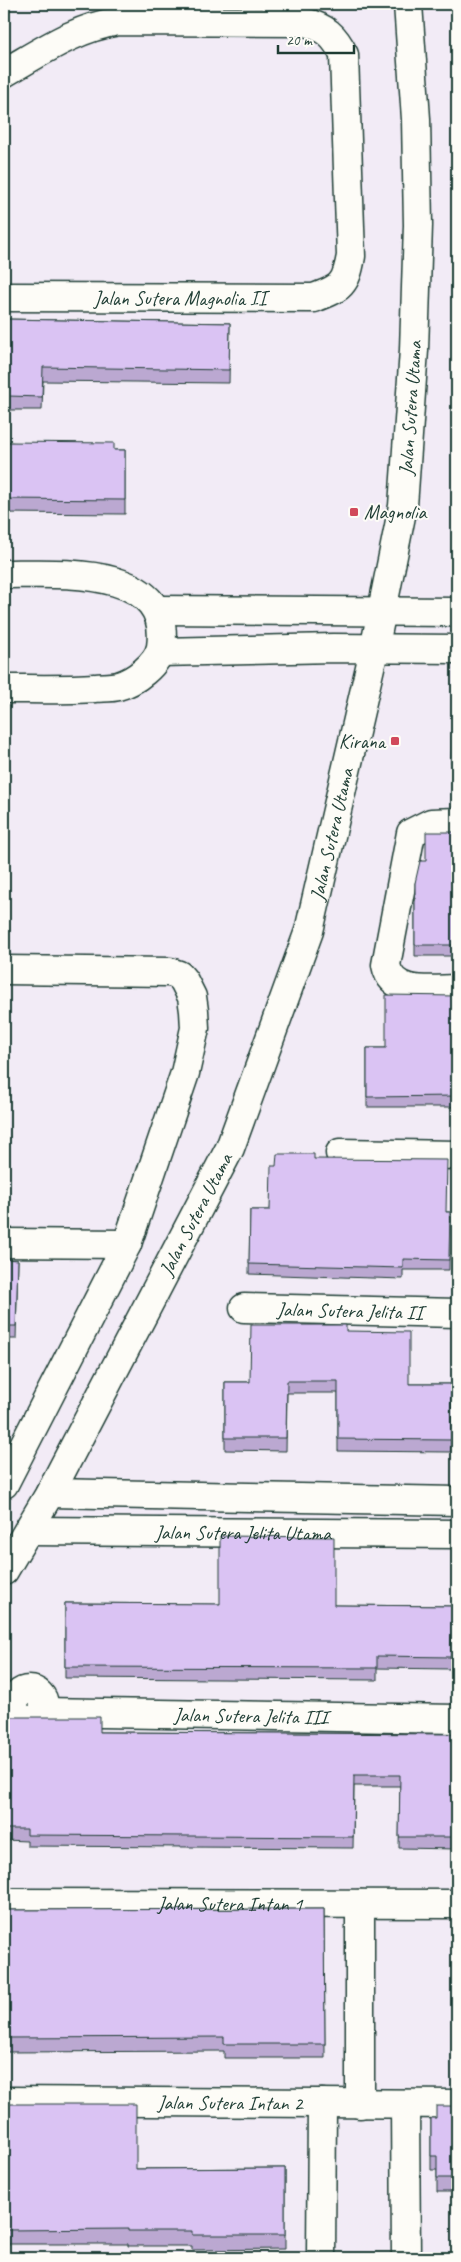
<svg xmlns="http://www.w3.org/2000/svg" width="461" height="2262" viewBox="0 0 461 2262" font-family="Caveat,sans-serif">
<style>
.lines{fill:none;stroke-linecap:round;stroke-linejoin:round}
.street-casing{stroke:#1f3d34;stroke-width:31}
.secondary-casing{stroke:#1f3d34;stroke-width:31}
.street{stroke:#fdfcf7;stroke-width:28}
.secondary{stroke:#fdfcf7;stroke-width:28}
.wall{fill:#bba8d1;stroke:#1f3d34}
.building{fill:#dac3f3;stroke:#1f3d34}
.poi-dot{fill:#d1495b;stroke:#fdfcf7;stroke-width:2}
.labels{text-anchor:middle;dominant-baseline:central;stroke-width:4;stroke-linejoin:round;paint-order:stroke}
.street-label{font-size:20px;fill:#1f3d34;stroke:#fdfcf7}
.poi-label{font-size:20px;fill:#1f3d34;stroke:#fdfcf7;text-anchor:start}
</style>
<rect width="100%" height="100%" fill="#f2ebf6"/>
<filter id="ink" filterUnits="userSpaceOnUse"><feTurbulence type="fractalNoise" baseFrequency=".02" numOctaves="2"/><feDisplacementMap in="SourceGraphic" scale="10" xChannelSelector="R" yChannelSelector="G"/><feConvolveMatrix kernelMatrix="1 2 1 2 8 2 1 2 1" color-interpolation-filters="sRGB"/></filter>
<g filter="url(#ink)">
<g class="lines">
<defs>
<g id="street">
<path d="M4,73C41,52 75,28 119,21L304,22C325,27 335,36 344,55L351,256C346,285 341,288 314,298L4,297"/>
<path d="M4,574C56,574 173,564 161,647C158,664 134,682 118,686C111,688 102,687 95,688C65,690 34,689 4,689"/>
<path d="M158,610L457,612"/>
<path d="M160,652L333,648L457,649"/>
<path d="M457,822L431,823L411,833L386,965C392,997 433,989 457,989"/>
<path d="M4,970L170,972L179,975L184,981L192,997L194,1011L195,1028L185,1073L127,1244L4,1484"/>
<path d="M340,1153L457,1155"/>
<path d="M4,1243L127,1244"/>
<path id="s1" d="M244,1308L457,1313"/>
<path d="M50,1493L457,1501"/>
<path id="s2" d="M28,1531L457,1534"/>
<circle cx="29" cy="1705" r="15"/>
<path id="s3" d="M43,1712L457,1719"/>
<path id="s4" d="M4,1903L457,1904"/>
<path d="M360,1904V2104"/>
<path id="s5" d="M4,2101L457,2104"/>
<path d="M405,2104L406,2258"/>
<path d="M321,2258L322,2103"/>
</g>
<g id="secondary">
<path id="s6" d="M4,1571L50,1493L230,1148L309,931L374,650L403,506L414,350L418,225L416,119L408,4"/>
</g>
</defs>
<use href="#street" class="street-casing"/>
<use href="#secondary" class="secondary-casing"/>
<use href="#street" class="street"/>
<use href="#secondary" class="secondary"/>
</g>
<path class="wall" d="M4,319L230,323L229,383L43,381L42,410H8V442L114,450H125V514L4,513Z
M452,735H457V775H451Z
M457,832V956H415V883L426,861Z
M457,996V1107H367V1048H386Z
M314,1159L446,1212H450L449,1270H403V1279L249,1274L250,1210H270L276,1166Z
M4,1259L18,1260L16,1339H4Z
M346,1331L409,1384H451V1452L338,1451V1393H287L286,1451L225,1450V1382H250Z
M65,1603L452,1606L451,1669L377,1668V1680L65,1678Z
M4,1717L100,1732L457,1734V1849L399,1848L400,1786H354L353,1848L27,1846V1841L4,1840Z
M324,1909L325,2058H224V2051L4,2052V1910Z
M4,2104L136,2169L285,2168V2249L192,2250V2246H128V2244H4Z
M457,2106V2192H437V2170H431V2118H436Z"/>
<path class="building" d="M4,319L230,323L229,370L43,367L42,397L8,396L7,442L114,443V450H125V500L4,499Z
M452,735H457V764L451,763Z
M426,832H457V945H415V883L420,861H426Z
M386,995L457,996V1096L367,1097V1048H386Z
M277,1154H314V1159L447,1160L446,1212H450L449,1260L403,1259V1268L249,1264L250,1210H270L271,1166H276Z
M4,1259L18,1260L16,1326H4Z
M251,1325H346V1331L409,1332V1384H451V1440L338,1439V1381H287L286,1438H225V1382H250Z
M220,1536L334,1537V1605L452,1606L451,1657L377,1656V1668L65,1667V1603L220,1604Z
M4,1717H100V1732L457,1734V1837H399L400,1775H354L353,1837L27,1835V1829H4Z
M324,1909L325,2044H224V2037L4,2038V1910Z
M4,2104H136V2169L285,2168V2235H192V2231H128V2229L4,2230Z
M436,2106H457V2178H437V2156H431V2118H436Z"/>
</g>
<g class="poi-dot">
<rect x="349" y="507" width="10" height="10" rx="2.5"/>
<rect x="390" y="736" width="10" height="10" rx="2.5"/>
</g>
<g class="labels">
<g class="street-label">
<text x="180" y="298">Jalan Sutera Magnolia II</text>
<text stroke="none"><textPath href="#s6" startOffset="1244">Jalan Sutera Utama</textPath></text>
<text stroke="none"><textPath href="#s6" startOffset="810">Jalan Sutera Utama</textPath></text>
<text stroke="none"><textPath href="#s6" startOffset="405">Jalan Sutera Utama</textPath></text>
<text stroke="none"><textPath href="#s1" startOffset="106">Jalan Sutera Jelita II</textPath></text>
<text stroke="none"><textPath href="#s2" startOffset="215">Jalan Sutera Jelita Utama</textPath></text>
<text stroke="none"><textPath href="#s3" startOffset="208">Jalan Sutera Jelita III</textPath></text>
<text stroke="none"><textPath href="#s4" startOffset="226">Jalan Sutera Intan 1</textPath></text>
<text stroke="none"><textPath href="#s5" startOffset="226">Jalan Sutera Intan 2</textPath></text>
</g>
<g class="poi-label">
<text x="364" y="512">Magnolia</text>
<text x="385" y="741" text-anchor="end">Kirana</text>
</g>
</g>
<rect width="461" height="2262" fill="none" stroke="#fdfcf7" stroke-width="20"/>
<rect x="10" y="10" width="441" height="2242" fill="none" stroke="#1f3d34" stroke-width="2" filter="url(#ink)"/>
<path d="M278 45v8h76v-8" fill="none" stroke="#1f3d34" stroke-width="2.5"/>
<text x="286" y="45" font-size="15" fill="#1f3d34" stroke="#fdfcf7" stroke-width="4" paint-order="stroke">20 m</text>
</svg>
